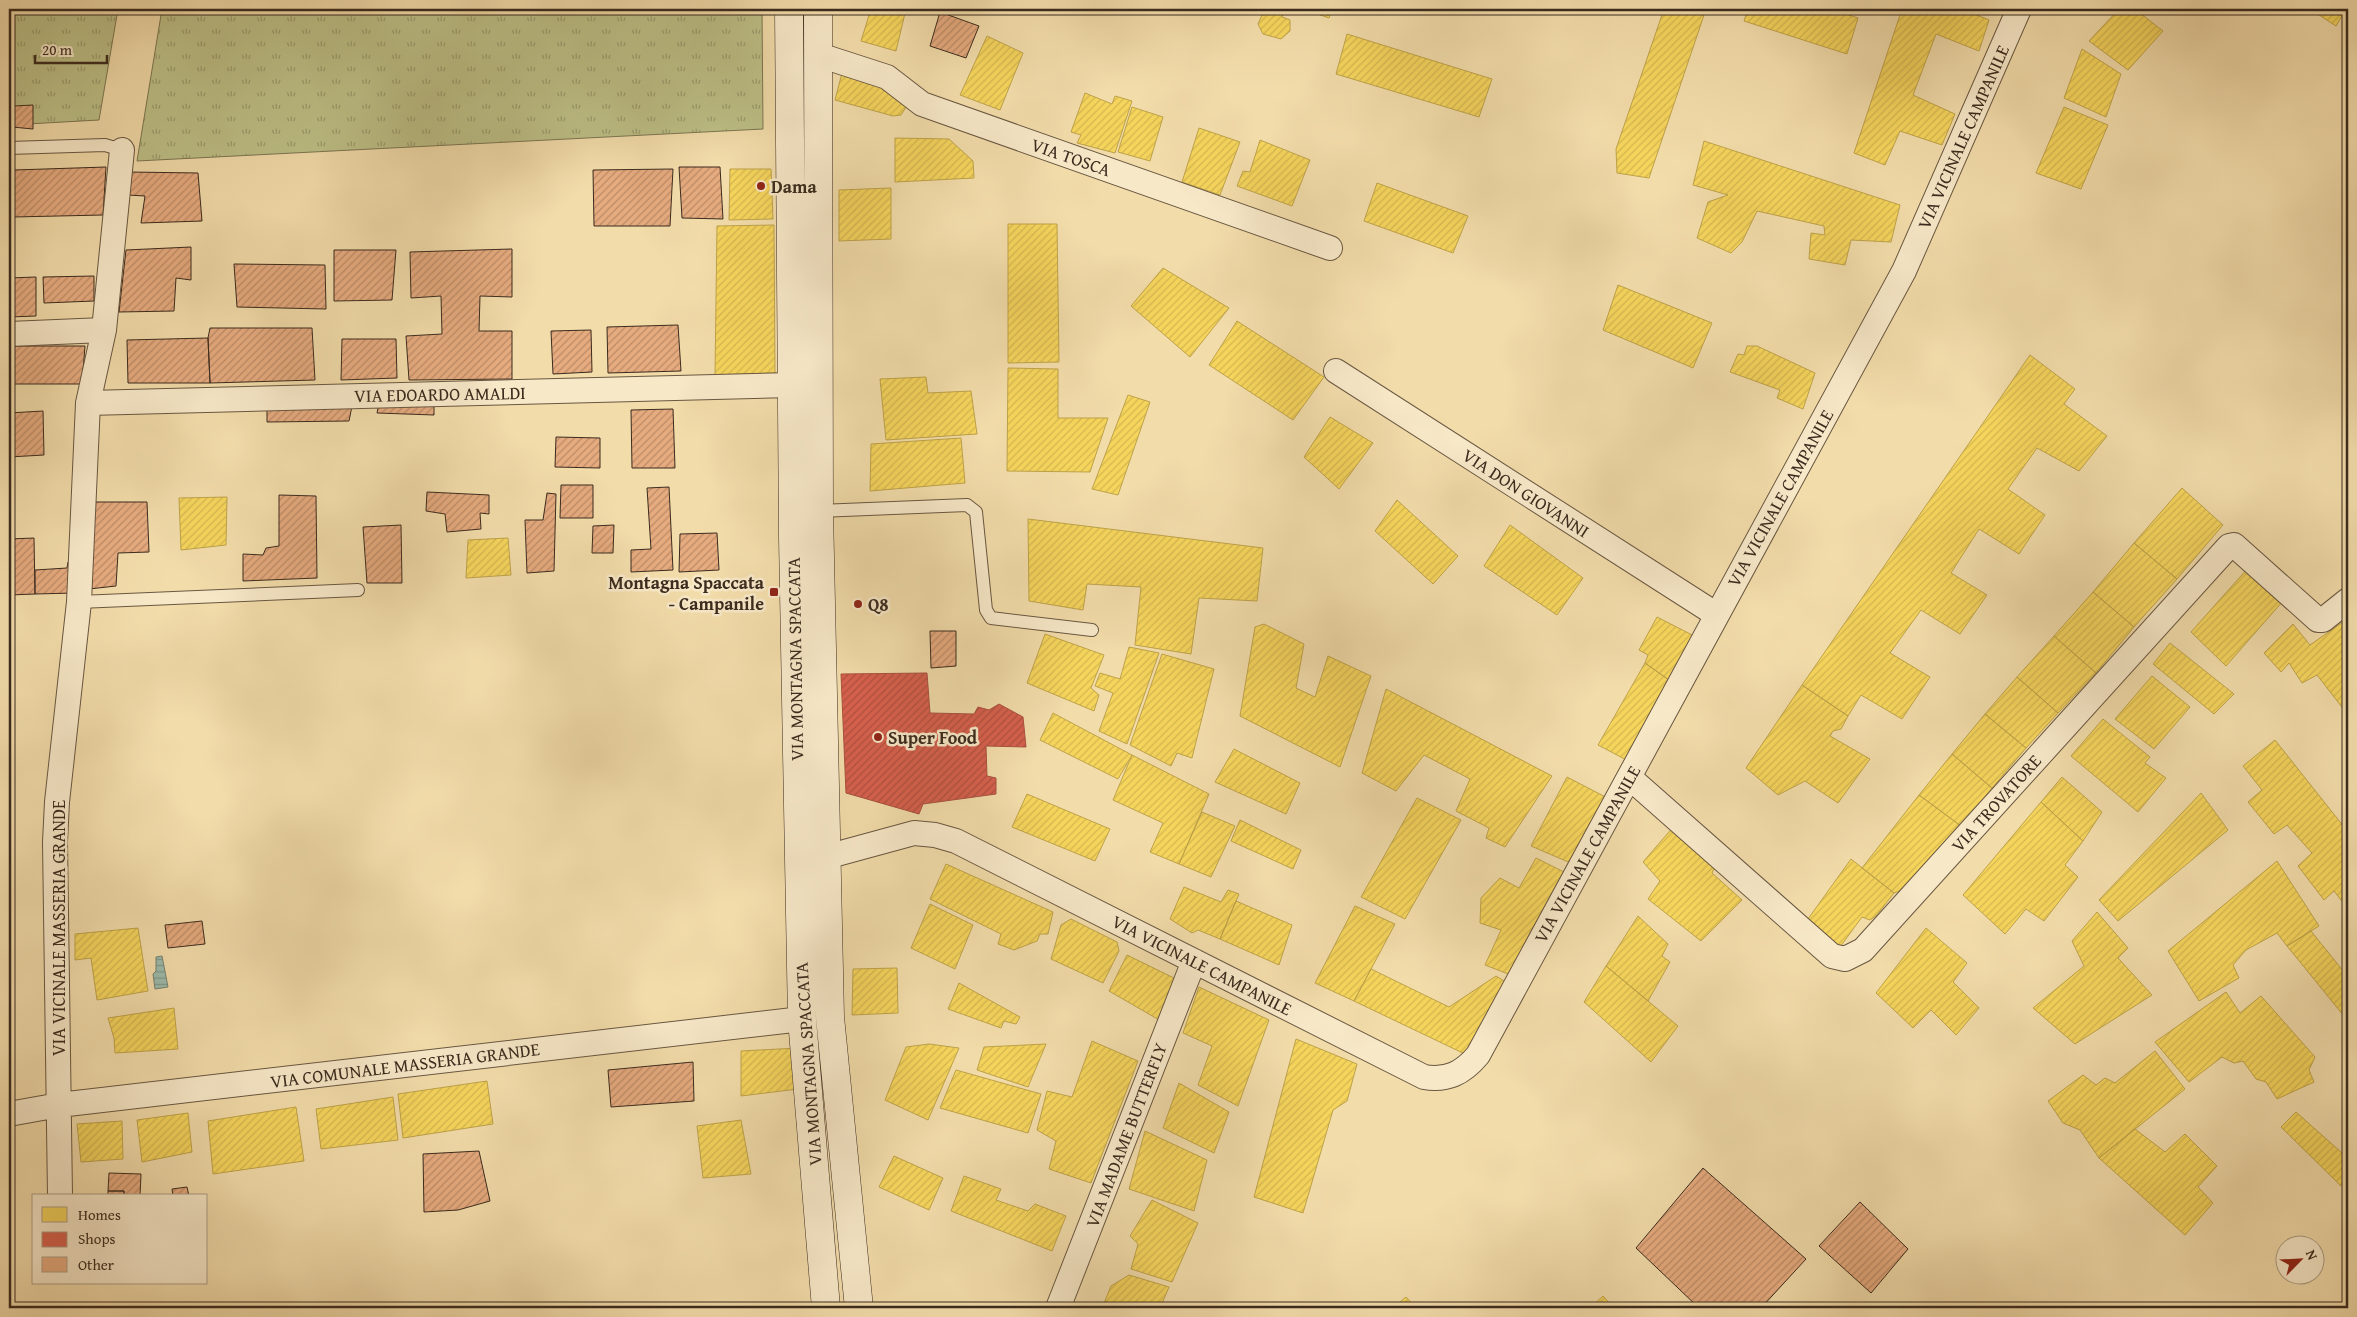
<svg xmlns="http://www.w3.org/2000/svg" width="2357" height="1317" viewBox="0 0 2357 1317" font-family="'Gentium Book Plus',serif">
<style>
.grass{fill:url(#grass-tufts);stroke:#7c7652}
.water{fill:url(#water-rules);stroke:#758173}
.homes{fill:url(#homes-hatch);stroke:#bea249}
.shops{fill:url(#shops-hatch);stroke:#a8503f}
.building{fill:url(#building-hatch);stroke:#3b2b1e}
.lines{fill:none;stroke-linecap:round;stroke-linejoin:round}
.service-casing{stroke:#695741;stroke-width:14}
.minor-casing{stroke:#695741;stroke-width:26}
.secondary-casing{stroke:#3b2b1e;stroke-width:29}
.service{stroke:#f7e8c8;stroke-width:12}
.minor{stroke:#f7e8c8;stroke-width:24}
.secondary{stroke:#f7e8c8;stroke-width:28}
.poi-dot{fill:#8f2418;stroke:#f7e8c8;stroke-width:2}
.labels{text-anchor:middle;dominant-baseline:central;stroke-width:5;stroke-linejoin:round;paint-order:stroke}
.street-label{font-size:18px;fill:#3b2b1e;stroke:#f7e8c8}
.poi-label{font-size:18px;font-weight:bold;fill:#3b2b1e;stroke:#f7e8c8;text-anchor:start}
</style>
<defs>
<pattern id="grass-tufts" width="24" height="20" patternUnits="userSpaceOnUse" patternTransform="scale(1.25)"><rect width="24" height="20" fill="#bdc087"/><path d="M3 7l-1-3M5 7V3M7 7l1-3M15 17l-1-3M17 17v-4M19 17l1-3" fill="none" stroke="#9b9c6e"/></pattern>
<pattern id="water-rules" width="6" height="5" patternUnits="userSpaceOnUse" patternTransform="scale(1.25)"><rect width="6" height="5" fill="#9bbbac"/><path d="M0 2.5h6" fill="none" stroke="#80988b"/></pattern>
<pattern id="homes-hatch" width="6" height="6" patternUnits="userSpaceOnUse" patternTransform="scale(1.25)"><rect width="6" height="6" fill="#f6d55c"/><path d="M-1 1l2-2M0 6l6-6M5 7l2-2" fill="none" stroke="#d4b750"/></pattern>
<pattern id="shops-hatch" width="6" height="6" patternUnits="userSpaceOnUse" patternTransform="scale(1.25)"><rect width="6" height="6" fill="#d6604d"/><path d="M-1 1l2-2M0 6l6-6M5 7l2-2" fill="none" stroke="#af4f3f"/></pattern>
<pattern id="building-hatch" width="6" height="6" patternUnits="userSpaceOnUse" patternTransform="scale(1.25)"><rect width="6" height="6" fill="#e6ab7f"/><path d="M-1 1l2-2M0 6l6-6M5 7l2-2" fill="none" stroke="#bc8b67"/></pattern>
</defs>
<rect width="100%" height="100%" fill="#f2dcaa"/>
<filter id="stains"><feTurbulence type="fractalNoise" baseFrequency=".004" numOctaves="4"/><feColorMatrix values="0 0 0 0 .2 0 0 0 0 .09 0 0 0 0 .02 0 0 0 .5 -.17"/></filter>
<radialGradient id="worn" r=".72"><stop offset=".6" stop-color="#630" stop-opacity="0"/><stop offset="1" stop-color="#630" stop-opacity=".3"/></radialGradient>
<path class="grass" d="M9,9H118L99,120L9,125Z
M162,9H762L763,129L137,161Z"/>
<path class="water" d="M162,956L168,987L155,989L153,974L156,971V957Z"/>
<path class="homes" d="M871,9H906L896,51L861,41Z
M1270,9H1285L1282,17L1290,20V31L1281,39L1263,34L1258,24L1262,15L1270,14Z
M1303,9H1332L1329,18Z
M1664,9H1706L1649,178L1617,173L1616,149Z
M1748,9H1831L1858,18L1847,54L1744,21Z
M1902,9H1962L1989,20L1979,51L1936,34L1913,95L1955,114L1942,145L1900,131L1885,165L1854,153Z
M2119,9H2135L2163,31L2128,70L2089,41Z
M2310,9H2346L2336,26Z
M1347,34L1492,79L1479,117L1336,74Z
M987,36L1023,53L1000,110L960,95Z
M2082,49L2121,74L2106,117L2064,98Z
M842,73L884,85L908,104L901,115L893,116L835,100Z
M1085,93L1112,104L1115,96L1132,101L1115,153L1077,143L1081,135L1071,132Z
M1132,107L1163,117L1150,161L1118,152Z
M2064,107L2108,125L2081,189L2036,173Z
M1199,128L1240,142L1220,195L1182,182Z
M895,138L949,139L973,161L974,178L895,182Z
M1260,140L1310,160L1292,206L1237,186L1243,171L1250,172Z
M1704,141L1900,205L1891,242L1851,240L1845,265L1809,259L1811,233L1825,235L1824,226L1757,211L1742,242L1731,253L1697,238L1708,202L1728,195L1693,185Z
M730,169H771L773,219L729,220Z
M1377,183L1468,216L1453,253L1364,221Z
M891,188V239L839,241V190Z
M1008,224H1057L1059,362L1008,363Z
M774,225L775,373L715,375L717,226Z
M1163,268L1229,308L1190,357L1131,306Z
M1618,285L1712,323L1693,368L1603,330Z
M1237,321L1324,377L1293,420L1209,365Z
M1747,346H1757L1815,373L1803,409L1777,398L1780,390L1730,372L1738,354L1744,355Z
M2030,355L2075,389L2064,404L2107,436L2079,471L2037,448L2008,489L2045,515L2019,554L1979,529L1951,573L1987,595L1960,634L1921,610L1890,653L1930,677L1902,719L1861,695L1848,716L1802,685Z
M1008,368L1058,369V418H1108L1090,472L1007,471Z
M926,377L928,393L971,391L977,434L886,440L880,379Z
M1128,395L1150,402L1118,495L1092,489Z
M1330,417L1373,443L1339,489L1304,457Z
M961,438L965,483L870,491L871,444Z
M2182,488L2223,525L2177,579L2134,543Z
M227,497L226,545L181,550L179,498Z
M1397,500L1458,556L1433,584L1375,531Z
M1028,519L1263,548L1257,601L1199,598L1191,654L1135,645L1141,587L1087,584L1083,610L1029,601Z
M1510,525L1583,578L1557,615L1484,566Z
M508,538L511,575L466,578L468,540Z
M2134,543L2177,579L2134,627L2093,592Z
M2248,568L2283,601L2226,666L2191,632Z
M2093,592L2134,627L2096,673L2054,636Z
M1657,617L1700,639L1676,685L1645,663L1648,655L1639,650Z
M2343,622L2348,629V715L2317,675L2302,683L2289,663L2281,672L2264,653L2293,624L2310,645Z
M1264,624L1304,644L1296,688L1315,697L1328,656L1371,676L1340,767L1240,716L1255,627Z
M1045,634L1104,655L1091,688L1099,695L1094,711L1027,683Z
M2054,636L2096,673L2058,713L2017,677Z
M2170,643L2234,694L2214,714L2153,664Z
M1129,647L1159,653L1127,744L1099,731L1113,693L1095,686L1100,673L1120,679Z
M1162,654L1214,669L1192,758L1177,753L1171,766L1130,745Z
M1645,663L1676,685L1636,765L1598,745Z
M2152,676L2190,707L2154,749L2115,719Z
M2017,677L2058,713L2026,748L1985,714Z
M1802,685L1848,716L1841,729L1833,731L1830,736L1870,759L1838,803L1805,781L1778,795L1746,768Z
M1386,689L1552,776L1505,847L1486,838L1489,828L1456,811L1470,779L1424,755L1396,791L1362,773Z
M1053,713L1132,755L1118,779L1040,740Z
M1985,714L2026,748L1992,788L1952,754Z
M2103,719L2150,757L2145,763L2166,778L2138,812L2071,756Z
M2275,740L2348,832V909L2334,891L2324,900L2298,866L2312,853L2287,825L2274,834L2248,802L2262,790L2243,766Z
M1234,749L1300,783L1286,814L1215,782Z
M1952,754L1992,788L1961,826L1919,795Z
M1132,755L1209,794L1179,864L1150,852L1163,823L1113,800Z
M1567,777L1615,802L1580,867L1531,846Z
M2062,777L2102,812L2083,841L2041,802Z
M2201,793L2228,830L2118,921L2099,900Z
M1027,794L1110,829L1095,861L1012,827Z
M1919,795L1961,826L1905,889L1894,893L1862,868Z
M1417,798L1461,820L1405,919L1361,897Z
M2041,802L2083,841L2065,865L2078,877L2044,921L2026,909L2005,934L1963,895Z
M1202,812L1235,826L1211,877L1179,864Z
M1240,820L1301,850L1293,869L1231,841Z
M1675,825L1717,862L1712,873L1742,900L1701,941L1648,899L1660,881L1643,862Z
M1536,858L1570,875L1516,977L1485,965L1501,930L1480,923L1481,898L1500,878L1519,888Z
M1851,859L1894,893L1876,916L1870,920L1862,917L1840,947L1808,919Z
M2277,861L2319,926L2287,946L2277,933L2246,950L2233,965L2239,978L2199,1001L2168,951Z
M946,864L1053,912L1048,934H1040L1037,941L1014,950L998,944L1001,934L930,899Z
M1184,887L1221,902L1228,890L1239,894L1220,939L1198,930L1192,933L1170,919Z
M1236,901L1292,925L1279,965L1220,939Z
M930,904L973,925L955,969L911,948Z
M1355,906L1395,924L1354,1001L1315,983Z
M2097,912L2128,948L2118,958L2152,995L2075,1044L2033,1008L2084,966L2072,941Z
M1638,916L1668,944L1662,956L1670,962L1648,1001L1606,966Z
M1071,919L1117,942L1119,951L1103,983L1051,959L1061,925Z
M138,928L148,991L97,1000L91,958L75,960V934Z
M1926,928L1967,963L1953,982L1979,1008L1956,1035L1931,1010L1913,1028L1876,993Z
M2311,931L2348,977V1021L2287,946Z
M1127,955L1176,979L1161,1021L1109,991Z
M1606,966L1678,1026L1651,1062L1584,1002Z
M897,968L898,1013L852,1015L853,969Z
M1371,969L1449,1007L1496,976L1509,984L1469,1056L1354,1001Z
M959,983L1020,1017L1016,1024L1004,1021L1001,1028L948,1009Z
M1199,987L1269,1020L1238,1106L1198,1085L1212,1046L1183,1033Z
M2226,992L2240,1013L2261,996L2315,1057L2309,1070L2314,1082L2277,1099L2266,1082L2256,1079L2243,1061L2234,1063L2222,1057L2189,1082L2155,1042Z
M174,1008L178,1049L115,1053L114,1038L108,1018Z
M1296,1039L1357,1064L1347,1101L1333,1110L1303,1213L1254,1197Z
M1092,1041L1138,1061L1091,1183L1049,1169L1056,1141L1037,1130L1047,1091L1072,1097Z
M929,1044L959,1048L928,1120L885,1100L906,1047Z
M1046,1044L1028,1087L977,1070L984,1047Z
M798,1048V1089L741,1096V1051Z
M2155,1051L2185,1089L2099,1158L2080,1130L2063,1123L2048,1101L2083,1075L2096,1085L2105,1078L2115,1083Z
M956,1070L1041,1094L1028,1133L940,1108Z
M487,1081L493,1124L403,1138L398,1094Z
M1179,1083L1229,1112L1214,1153L1163,1128Z
M393,1097L398,1140L321,1149L316,1109Z
M296,1107L304,1161L213,1174L208,1121Z
M2296,1112L2342,1153L2348,1152V1180L2341,1186L2281,1127Z
M188,1113L192,1152L142,1162L137,1120Z
M741,1120L751,1174L703,1178L697,1126Z
M122,1121L123,1159L81,1162L77,1124Z
M2135,1129L2165,1152L2185,1134L2217,1166L2198,1187L2213,1203L2185,1235L2099,1158Z
M1145,1131L1207,1160L1194,1211L1129,1189Z
M894,1156L943,1178L929,1210L879,1187Z
M964,1176L1001,1189L996,1200L1028,1211L1035,1204L1066,1216L1052,1251L951,1211Z
M1152,1200L1198,1223L1172,1282L1131,1269L1138,1244L1130,1236Z
M1129,1275L1169,1287L1160,1308H1102L1111,1286Z
M1603,1296L1614,1308H1590Z
M1406,1297L1416,1308H1393Z"/>
<path class="shops" d="M927,673L930,713L974,714L978,707L989,710L999,704L1023,717L1026,747L986,746L987,776L996,778V794L923,804L919,814L846,793L841,674Z"/>
<path class="building" d="M940,12L979,26L966,58L930,46Z
M33,105V129L12,127L14,106Z
M106,167L103,215L13,217L14,170Z
M679,167H720L723,219L682,218Z
M673,169L670,226H594L593,170Z
M128,172L198,173L202,221L141,223L145,196L128,195Z
M191,247V280L176,278L174,311L119,312L126,250Z
M512,249V297L480,296L479,331H512V379L409,380L406,336L442,334L441,296L411,298L410,252Z
M334,250H396L392,300L334,301Z
M234,264L325,265L326,309L237,307Z
M94,276V301L44,303L43,277Z
M36,277V316L9,317V278Z
M678,325L681,371L608,373L607,327Z
M210,328H312L315,380L210,383L208,338Z
M591,330L592,372L553,374L551,331Z
M208,338L210,383H128L127,340Z
M342,339H396L397,378L341,380Z
M11,346H85L82,384H11Z
M434,402V415L377,413L379,403Z
M352,406L349,421L267,422V408Z
M673,409L675,468H632L631,410Z
M43,411L44,455L9,457V413Z
M556,437L600,438V468L555,467Z
M561,485H593V518H560Z
M669,487L673,570L631,572V550L651,549L647,488Z
M427,492L489,495V514L480,513L481,529L447,532L445,514L426,511Z
M547,493L556,494L554,571L527,573L525,520H543Z
M279,495L316,496L317,578L243,581V554L263,555L266,548L279,546Z
M94,502H147L149,552L118,553L116,586L89,589Z
M401,525L402,583H367L363,527Z
M614,525L613,553H592L593,526Z
M717,533L719,570L679,572L680,534Z
M34,538L35,594L9,595V539Z
M68,562H76L74,593L35,594V570L67,568Z
M930,631H956V666L931,668Z
M202,921L205,944L168,948L165,925Z
M693,1062L694,1101L611,1107L608,1070Z
M479,1151L490,1201L458,1210L424,1212L423,1154Z
M1703,1168L1806,1259L1761,1308H1699L1636,1248Z
M109,1173L141,1174L140,1196H124V1191H108Z
M187,1187L189,1196H173L172,1189Z
M108,1191H124V1196H108Z
M1860,1202L1908,1249L1871,1293L1819,1246Z"/>
<g class="lines">
<defs>
<path id="service" d="M9,148L105,145L122,150
M819,511L967,505L976,512L986,610L991,618L1092,630
M79,602L358,590"/>
<path id="minor" d="M819,55L887,77L922,104L1330,248
M9,334L104,330
M1336,371L1717,615
M88,403L792,385
M1629,777L1832,956L1845,959L1863,950L2229,546L2234,545L2318,620H2323L2348,600
M826,857L914,833L935,835L956,841L1424,1077C1447,1081 1463,1073 1478,1055L1904,271L2019,9
M9,1114L59,1105L802,1019
M60,1196L55,842L57,802L79,602L88,403L104,330L122,150
M1058,1308L1194,961"/>
<path id="secondary" d="M789,9L793,538L802,1019L826,1308
M818,9L819,511L830,1017L859,1308"/>
</defs>
<use href="#service" class="service-casing"/>
<use href="#minor" class="minor-casing"/>
<use href="#secondary" class="secondary-casing"/>
<use href="#service" class="service"/>
<use href="#minor" class="minor"/>
<use href="#secondary" class="secondary"/>
</g>
<g class="poi-dot">
<circle cx="761" cy="186" r="5"/>
<rect x="769" y="587" width="10" height="10" rx="2.5"/>
<circle cx="858" cy="604" r="5"/>
<circle cx="878" cy="737" r="5"/>
</g>
<g class="labels">
<g class="street-label">
<text transform="translate(1963 137) rotate(-66)">VIA VICINALE CAMPANILE</text>
<text transform="translate(1071 157) rotate(19)">VIA TOSCA</text>
<text transform="translate(440 394) rotate(-1)">VIA EDOARDO AMALDI</text>
<text transform="translate(1526 493) rotate(33)">VIA DON GIOVANNI</text>
<text transform="translate(1780 498) rotate(-61)">VIA VICINALE CAMPANILE</text>
<text transform="translate(795 659) rotate(-91)">VIA MONTAGNA SPACCATA</text>
<text transform="translate(1996 803) rotate(-48)">VIA TROVATORE</text>
<text transform="translate(1587 854) rotate(-61)">VIA VICINALE CAMPANILE</text>
<text transform="translate(58 928) rotate(-90)">VIA VICINALE MASSERIA GRANDE</text>
<text transform="translate(1202 965) rotate(27)">VIA VICINALE CAMPANILE</text>
<text transform="translate(808 1064) rotate(-94)">VIA MONTAGNA SPACCATA</text>
<text transform="translate(405 1065) rotate(-7)">VIA COMUNALE MASSERIA GRANDE</text>
<text transform="translate(1126 1135) rotate(-69)">VIA MADAME BUTTERFLY</text>
</g>
<g class="poi-label">
<text x="771" y="186">Dama</text>
<text x="764" y="582" text-anchor="end">Montagna Spaccata<tspan x="764" dy="21">- Campanile</tspan></text>
<text x="868" y="604">Q8</text>
<text x="888" y="737">Super Food</text>
</g>
</g>
<rect width="2357" height="1317" fill="none" stroke="#f2dcaa" stroke-width="30"/>
<rect x="10" y="10" width="2337" height="1297" fill="none" stroke="#3b2b1e" stroke-width="2.5"/>
<rect x="15" y="15" width="2327" height="1287" fill="none" stroke="#3b2b1e"/>
<rect x="32" y="1194" width="175" height="90" fill="#f7e8c8" stroke="#ac9c84"/>
<rect x="42" y="1207" width="25" height="15" fill="#f6d55c" stroke="#ac9c84"/>
<text x="78" y="1220" font-size="15" fill="#3b2b1e">Homes</text>
<rect x="42" y="1232" width="25" height="15" fill="#d6604d" stroke="#ac9c84"/>
<text x="78" y="1244" font-size="15" fill="#3b2b1e">Shops</text>
<rect x="42" y="1257" width="25" height="15" fill="#e6ab7f" stroke="#ac9c84"/>
<text x="78" y="1270" font-size="15" fill="#3b2b1e">Other</text>
<g transform="translate(2300 1260) rotate(66)"><circle r="24" fill="#f7e8c8" stroke="#ac9c84"/>
<path d="M0-4L9 19L0 12L-9 19Z" fill="#8f2418"/>
<text y="-8" font-size="14" font-weight="bold" text-anchor="middle" fill="#3b2b1e">N</text>
</g>
<path d="M35 55v8h72v-8" fill="none" stroke="#3b2b1e" stroke-width="2.5"/>
<text x="42" y="55" font-size="15" fill="#3b2b1e" stroke="#f7e8c8" stroke-width="4" paint-order="stroke">20 m</text>
<rect width="100%" height="100%" filter="url(#stains)"/>
<rect width="100%" height="100%" fill="url(#worn)"/>
</svg>
